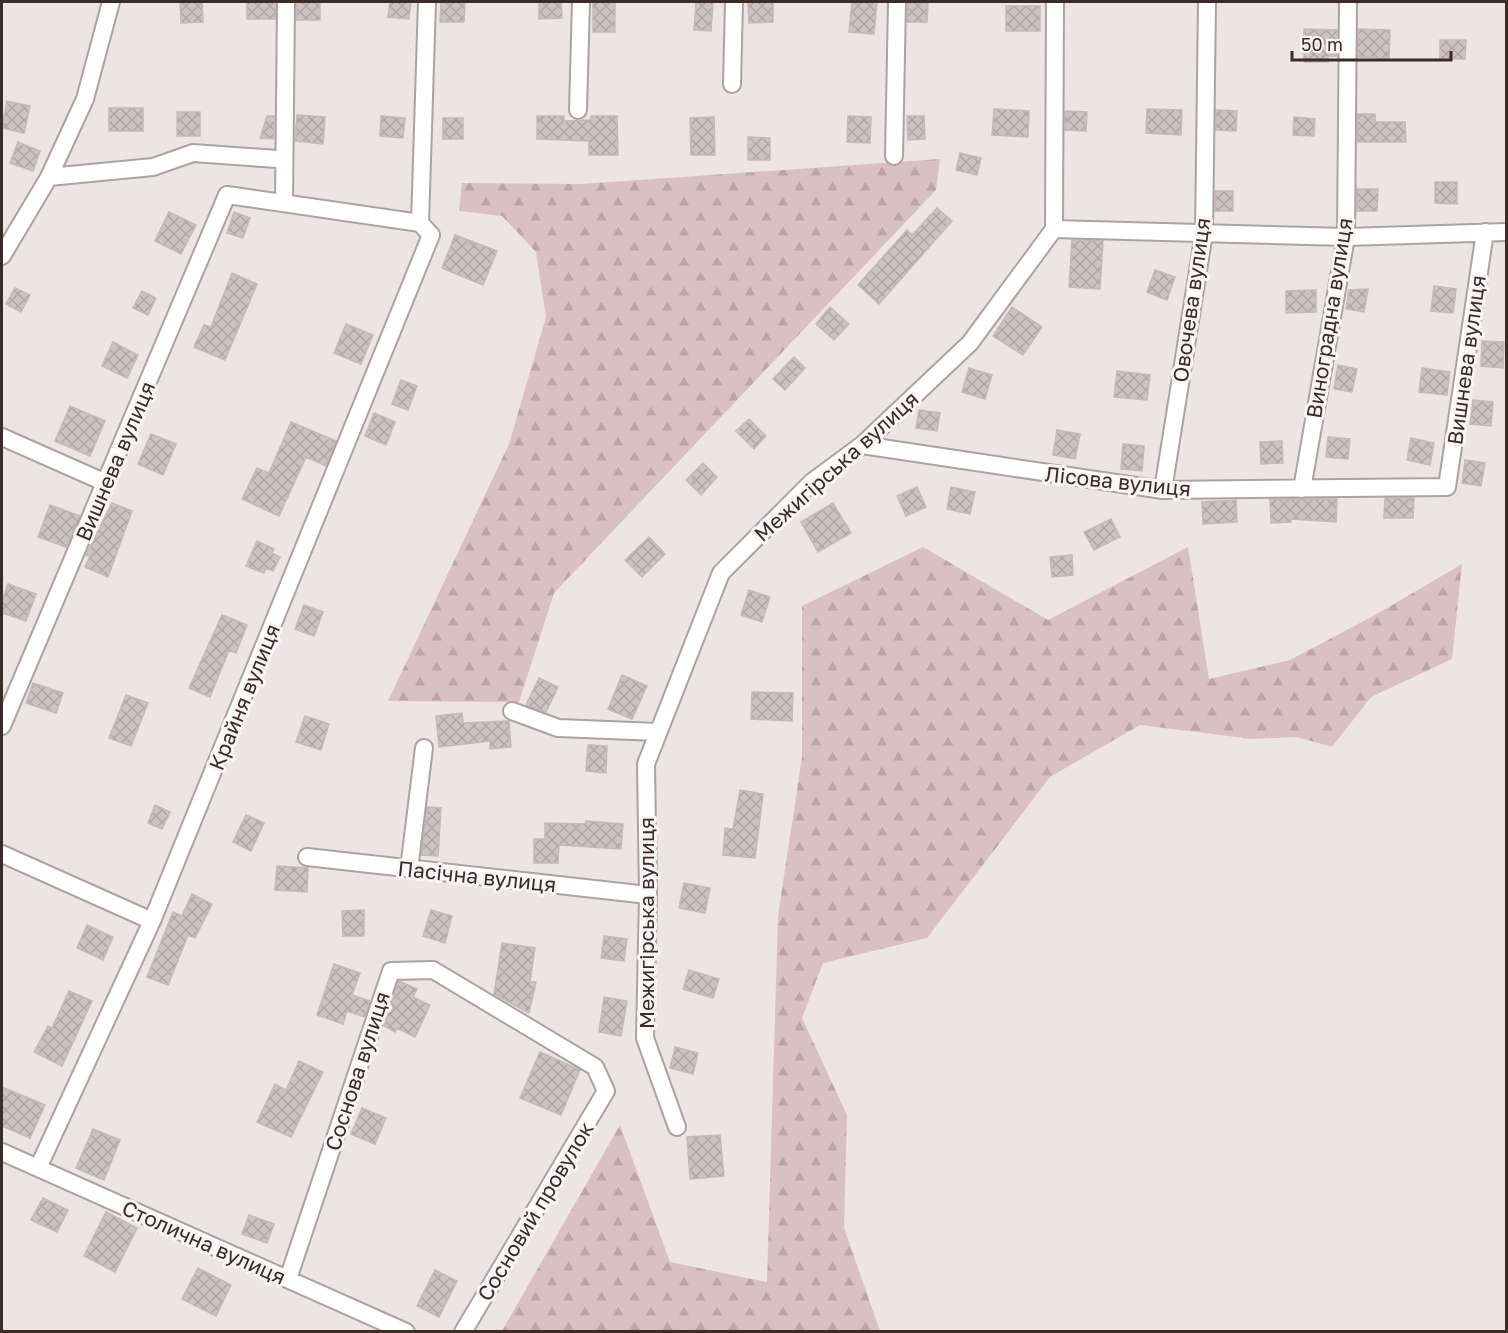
<svg xmlns="http://www.w3.org/2000/svg" width="1508" height="1333" viewBox="0 0 1508 1333" font-family="'Golos Text',sans-serif">
<style>
.forest{fill:url(#forest-firs)}
.building{fill:url(#building-cross-hatch);stroke:#c6b9b7;stroke-width:1.5}
.lines{fill:none;stroke-linecap:round;stroke-linejoin:round}
.minor-casing{stroke:#ada29f;stroke-width:20}
.minor{stroke:#fff;stroke-width:16}
.labels{text-anchor:middle;dominant-baseline:central;stroke-width:6;stroke-linejoin:round;paint-order:stroke}
.street-label{font-size:21px;fill:#3d2b25;stroke:#f9f5f5}
</style>
<defs>
<pattern id="forest-firs" width="22" height="20" patternUnits="userSpaceOnUse" patternTransform="scale(1.5)"><rect width="22" height="20" fill="#dbbfc6"/><path d="M5 1l3.5 6h-7zM16 11l3.5 6h-7z" fill="#bda4aa"/></pattern>
<pattern id="building-cross-hatch" width="8" height="8" patternUnits="userSpaceOnUse" patternTransform="scale(1.5)"><rect width="8" height="8" fill="#cdc1c1"/><path d="M0 0l8 8M0 8l8-8" fill="none" stroke="#b1a6a6"/></pattern>
</defs>
<rect width="100%" height="100%" fill="#ece5e4"/>
<path class="forest" d="M940,159L936,190L554,593L519,702L388,701L509,444L546,317L536,252L502,216L459,211L462,183L581,184Z
M923,547L1048,620L1188,547L1209,679L1290,660L1377,614L1462,564L1452,659L1371,697L1332,747L1297,737L1252,739L1140,725L1050,777L927,938L823,963L802,1018L847,1115L844,1228L880,1331H502L620,1125L670,1262L767,1282L778,916L802,757V606Z"/>
<path class="building" d="M180,2H202L203,22L181,23Z
M247,2H276L275,19H247Z
M297,2H320V20H296Z
M390,2H411L409,19L388,17Z
M441,2H465L464,22H440Z
M539,2H561L562,18L539,19Z
M593,2H615V32H593Z
M696,2H713L711,31L694,30Z
M748,2H773V22L749,23Z
M852,2H877L874,34L849,32Z
M908,2H928L927,22H907Z
M1006,6H1040V31H1006Z
M1304,29L1337,30V56H1328V62H1304Z
M1358,29L1390,30L1389,58L1358,57Z
M1440,40H1466L1465,59H1440Z
M7,101L30,106L24,133L2,128Z
M109,108H143V131H109Z
M994,109L1029,111L1028,137L992,135Z
M1147,109L1182,110L1181,135L1146,133Z
M1216,110L1237,111L1236,131L1216,130Z
M1065,111L1087,112L1086,131L1065,130Z
M177,112H200V136H177Z
M1358,114H1375V122H1405L1406,142H1357Z
M297,115L325,117L323,144L295,141Z
M267,116H274V139L260,138Z
M381,116L405,118L403,138L380,136Z
M537,116H564V121L591,120V116H617L618,155H589V141L537,139Z
M848,116L871,117L870,143L847,142Z
M907,116H924L925,139L908,140Z
M714,117L715,155H691L690,118Z
M1294,117L1315,119L1314,136L1293,135Z
M443,118H463V139H443Z
M748,137L770,138V160H748Z
M18,142L40,151L33,171L10,163Z
M960,153L981,158L977,175L956,170Z
M1435,182H1457V204L1435,203Z
M1357,189H1378L1377,211H1357Z
M1215,191H1233V211H1215Z
M937,208L952,221L879,304L858,285L907,230L912,235Z
M169,212L196,225L181,254L155,241Z
M234,212L250,218L243,238L227,233Z
M455,235L497,251L483,285L442,268Z
M1072,240L1103,241L1100,289L1069,287Z
M1155,270L1175,277L1167,300L1147,292Z
M232,273L257,284L225,360L194,347L204,325L211,327Z
M1434,286L1456,289L1453,313L1431,311Z
M15,288L30,295L21,312L6,304Z
M1368,289L1364,312L1346,309L1349,290Z
M1316,290V312L1286,313V291Z
M142,291L156,298L148,315L133,308Z
M830,307L849,324L834,340L816,324Z
M1012,307L1042,327L1023,355L993,336Z
M346,324L373,335L361,364L334,353Z
M1482,341L1504,342L1503,368L1481,366Z
M113,342L138,355L127,378L102,366Z
M794,357L805,368L785,390L773,379Z
M1338,365L1357,369L1352,392L1334,389Z
M969,368L992,375L985,399L962,392Z
M1422,368L1450,372L1447,395L1419,392Z
M1117,371L1150,375L1147,400L1114,397Z
M401,380L417,386L408,410L392,404Z
M1473,400L1493,402L1491,426L1470,424Z
M70,406L105,421L90,456L55,441Z
M919,410L940,413L937,431L916,428Z
M374,413L395,422L386,445L365,436Z
M749,419L766,436L754,449L736,431Z
M291,422L336,441L326,466L306,457L279,516L242,499L257,468L269,473Z
M1057,430L1080,434L1075,459L1053,455Z
M151,434L176,444L163,475L138,464Z
M1328,437L1350,439L1348,459L1326,457Z
M1411,438L1434,443L1430,465L1407,460Z
M1282,441L1283,463L1261,464L1260,442Z
M1123,444L1144,446L1142,471L1121,469Z
M1465,460L1485,463L1481,486L1462,483Z
M703,463L717,477L701,495L686,480Z
M917,487L926,507L906,516L897,496Z
M951,487L975,492L970,514L947,509Z
M1385,498H1414L1413,518H1384Z
M1270,499H1337L1336,522L1291,519V522L1271,523Z
M1236,500L1237,522L1203,524L1202,502Z
M112,503L132,511L108,577L85,567L90,556L86,555Z
M833,503L851,533L818,552L801,522Z
M50,505L80,516L66,547L38,537Z
M1111,519L1120,537L1094,550L1084,532Z
M649,537L665,554L642,577L625,560Z
M257,541L274,549L272,553L280,557L273,571L266,568L264,573L246,566Z
M1072,555L1073,575L1052,577L1050,557Z
M8,584L36,594L26,621L2,613V602Z
M749,590L770,597L762,622L741,615Z
M304,605L323,612L314,636L295,629Z
M222,615L247,625L236,653L229,650L210,697L189,688Z
M622,675L647,686L632,719L608,709Z
M539,678L558,687L546,712L526,705Z
M33,683L63,693L56,713L26,703Z
M752,692L793,693L792,721L751,719Z
M126,695L148,703L131,746L109,738Z
M462,713L463,723L509,721L511,747L490,749V741L439,747L436,716Z
M305,716L329,724L321,750L296,742Z
M588,745L607,746L606,773L586,771Z
M740,790L763,794L755,858L723,855L725,828L733,829Z
M155,805L170,812L162,829L148,823Z
M427,807L441,808L438,856L421,855Z
M246,815L264,823L251,851L233,842Z
M586,821L623,824L621,849L559,845L558,863H534V839H545V823L585,824Z
M277,866L308,868L307,892L275,890Z
M684,883L710,888L705,913L679,908Z
M192,894L212,904L195,938L188,935L168,985L147,977L173,912L182,916Z
M364,910V936H343L342,911Z
M431,910L452,916L445,943L423,936Z
M87,925L113,937L103,960L77,948Z
M604,936L627,939L624,961L601,958Z
M502,943L535,948L530,982H536L529,1013L494,994Z
M334,964L360,973L352,995L370,1001L365,1017L347,1011L343,1024L317,1015Z
M689,970L719,979L713,998L683,989Z
M399,981L417,989L413,997L430,1005L415,1037L397,1028L395,1032L384,1026Z
M69,991L92,1001L62,1066L34,1052L48,1026L52,1028Z
M604,997L627,1001L621,1036L599,1032Z
M675,1047L698,1053L693,1074L670,1068Z
M540,1052L580,1070L561,1115L520,1098Z
M299,1061L323,1072L291,1137L257,1122L275,1084L286,1090Z
M2,1087L45,1105L30,1138L2,1126Z
M362,1108L386,1118L375,1144L351,1134Z
M93,1129L120,1140L104,1180L76,1168Z
M720,1135L724,1176L690,1179L687,1137Z
M43,1198L68,1210L57,1232L31,1220Z
M106,1212L137,1228L115,1272L84,1256Z
M249,1215L274,1224L267,1243L242,1234Z
M198,1268L231,1285L216,1316L182,1299Z
M435,1270L457,1281L439,1317L417,1306Z"/>
<g class="lines">
<defs>
<path id="minor" d="M732,84L734,2
M578,110L581,2
M894,156L897,2
M49,177L153,167L193,153L277,159
M284,202L286,2
M1054,229L1346,237L1506,232
M2,256L49,177L85,99L111,2
M2,437L106,483
M862,445L1163,490L1447,487L1485,232
M1302,489L1346,237L1348,2
M1163,490L1204,233L1207,2
M512,711L558,728L658,732
M2,726L227,195L420,223L427,2
M2,854L152,921
M307,857L648,895
M409,869L424,748
M677,1127L645,1038L648,895L646,764L721,573L812,482L862,445L970,343L1054,229L1055,2
M2,1152L406,1332
M38,1168L152,921L431,235L420,223
M288,1279L391,971L433,970L595,1067L606,1091L463,1332"/>
</defs>
<use href="#minor" class="minor-casing"/>
<use href="#minor" class="minor"/>
</g>
<g class="labels">
<g class="street-label">
<text transform="translate(1191 300) rotate(-82)">Овочева вулиця</text>
<text transform="translate(1329 318) rotate(-81)">Виноградна вулиця</text>
<text transform="translate(1466 360) rotate(-82)">Вишнева вулиця</text>
<text transform="translate(115 461) rotate(-67)">Вишнева вулиця</text>
<text transform="translate(836 466) rotate(-42)">Межигірська вулиця</text>
<text transform="translate(1118 481) rotate(6)">Лісова вулиця</text>
<text transform="translate(244 697) rotate(-68)">Крайня вулиця</text>
<text transform="translate(477 876) rotate(6)">Пасічна вулиця</text>
<text transform="translate(646 923) rotate(-90)">Межигірська вулиця</text>
<text transform="translate(357 1071) rotate(-72)">Соснова вулиця</text>
<text transform="translate(535 1211) rotate(-59)">Сосновий провулок</text>
<text transform="translate(204 1242) rotate(24)">Столична вулиця</text>
</g>
</g>
<rect width="1508" height="1333" fill="none" stroke="#3d2b25" stroke-width="6"/>
<path d="M1292 51v9h159v-9" fill="none" stroke="#3d2b25" stroke-width="3"/>
<text x="1301" y="51" font-size="18" fill="#3d2b25" stroke="#f9f5f5" stroke-width="4.5" paint-order="stroke">50 m</text>
</svg>
